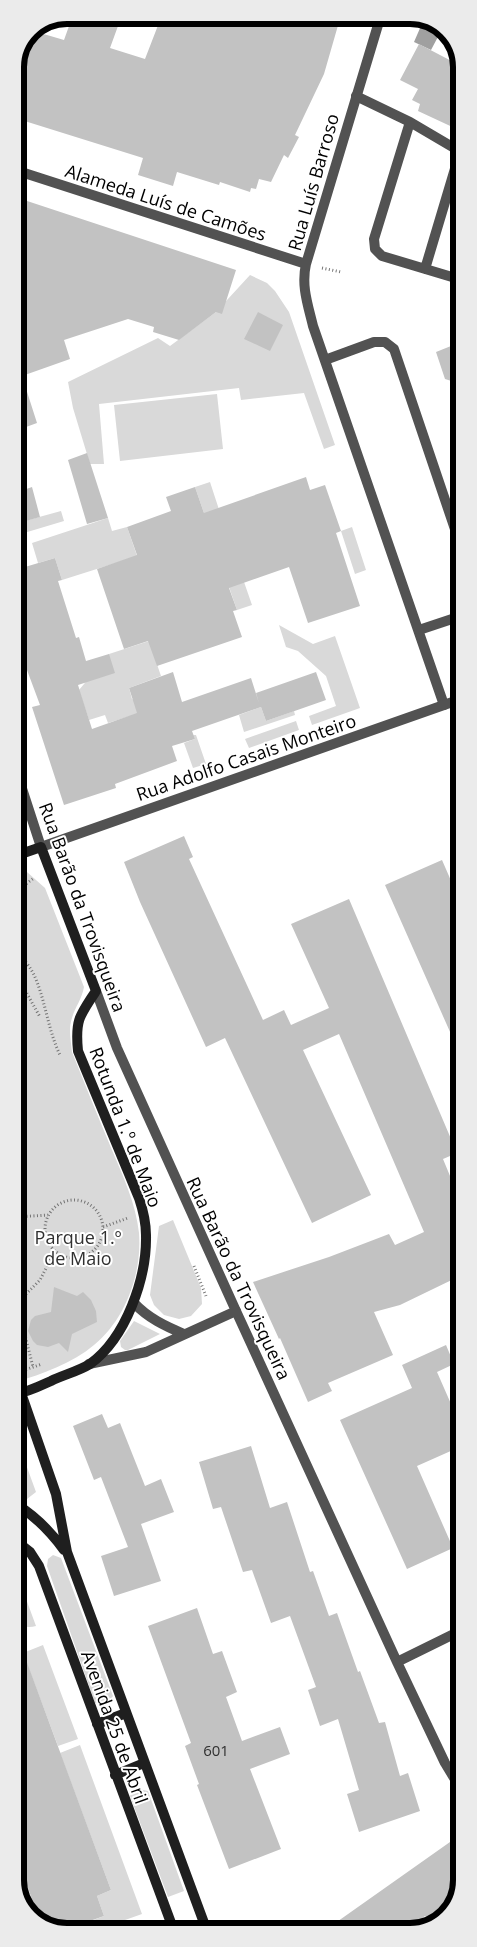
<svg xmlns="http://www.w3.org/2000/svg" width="477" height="1947" viewBox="0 0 477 1947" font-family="'Open Sans',sans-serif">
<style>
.green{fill:#d9d9d9}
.water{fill:#a0a0a0}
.building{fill:#c2c2c2}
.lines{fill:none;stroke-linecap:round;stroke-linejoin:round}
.path{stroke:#747474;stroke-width:3;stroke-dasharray:1 2.5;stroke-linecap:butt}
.service{stroke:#525252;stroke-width:10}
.minor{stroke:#525252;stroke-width:10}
.tertiary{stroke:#525252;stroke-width:10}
.secondary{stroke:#1f1f1f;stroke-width:10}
.labels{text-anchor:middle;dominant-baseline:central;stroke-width:4;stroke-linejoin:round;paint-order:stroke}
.number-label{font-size:15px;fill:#303030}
.street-label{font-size:18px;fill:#000;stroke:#fff}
.park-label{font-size:18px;fill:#303030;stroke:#fff}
.rim{fill:none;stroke:#000;stroke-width:6}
</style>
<rect width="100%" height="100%" fill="#fff"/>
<path class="green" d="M250,275L267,283L275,291L289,312L335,445L324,449L304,393L241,400L239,388L99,404L104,464H90L73,408L68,382L158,338L170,346L216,312Z
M217,394L223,449L120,461L114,405Z
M210,482L226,531L212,536L195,487Z
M61,511L64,521L24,533L21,522Z
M108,518L112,531L127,527L161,625L122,561L62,580L55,558L38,563L32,543Z
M352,527L366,570L355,574L341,531Z
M235,556L252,605L237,610L220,561Z
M279,625L313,644L335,636L360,708L312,725L309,716L336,706L326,676L298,651L286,647Z
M149,641L161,676L129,688L132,699L176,719L130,716L108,723L105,715L89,720L79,690L109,654Z
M261,707L266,721L294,711L295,715L244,732L239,715Z
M296,721L299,730L249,748L245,739Z
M193,735H196L206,764L193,768L184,743L195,739Z
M15,869L27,872L45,888L84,987C82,999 75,1007 72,1018C68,1029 71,1041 72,1052C85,1084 98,1117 112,1150C123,1176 136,1204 139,1233C142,1273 126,1319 94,1345C73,1363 42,1374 16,1382Z
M173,1220L201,1288L202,1304L191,1316L179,1319L164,1315L154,1305L150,1295L159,1226Z
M134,1321L160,1334L128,1350H125L121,1347L120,1341Z
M16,1437L36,1492L27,1499L16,1471Z
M53,1555L61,1558L113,1696C108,1704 105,1705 95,1703L47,1566L48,1559Z
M16,1574L18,1577L36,1626C29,1628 21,1627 16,1622Z
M43,1645L78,1739L58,1746L23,1653Z
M80,1745L142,1914L94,1931L91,1921L104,1916L97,1896L111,1890L60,1753Z
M139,1789L148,1791L184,1891L168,1897L130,1796L134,1790Z
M16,1856L41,1923L33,1919L16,1871Z"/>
<path class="water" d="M424,19L445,28L447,32L440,33L431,50L414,42Z"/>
<path class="building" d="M73,15H122L110,48L145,59L162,15H341L324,74L295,135L299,137L288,158L284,155L271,182L259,179L256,189L251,188L250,192L220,182L219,185L177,172L173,186L138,175L143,158L15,118V66L30,30L64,40Z
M419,44L461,66V131L418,111L420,104L412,100L418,89L400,80Z
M15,197L236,270L222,314L216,312L179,340L153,332L154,327L128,319L64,340L70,359L22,376L37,423L15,431V369L18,368L15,360Z
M258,312L283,325L270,351L244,339Z
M461,342V384L445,379L436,352Z
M87,453L108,518L87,524L68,460Z
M306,477L310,490L325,485L341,531L336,533L360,606L308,623L289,567L229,588L237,610L233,611L242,637L157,666L148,641L124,649L97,569L137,555L127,527L171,511L166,497L195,487L204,513Z
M32,487L40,517L15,524V493Z
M55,558L62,580L58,581L76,638L79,637L86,661L109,654L115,673L78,685L92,729L137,713L129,688L173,672L182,702L251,678L259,703L256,693L316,672L326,700L266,721L261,707L192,731L195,739L172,746L177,761L115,784L116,788L64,805L32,707L40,705L27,670L22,672L15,652V570Z
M184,836L193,857L189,859L263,1020L284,1010L291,1025L329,1008L291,924L349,899L457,1153L443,1159L462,1205V1275L400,1305L374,1312L393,1355L328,1383L332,1391L308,1402L280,1338L279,1339L253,1282L329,1257L389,1234L395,1245L424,1232L339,1034L303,1050L371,1195L312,1223L225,1038L206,1047L140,902L124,862Z
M442,860L462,906V1059L385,885Z
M54,1287L77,1296L83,1292L91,1300L96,1311L97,1322L72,1334L68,1352L59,1343L48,1347L37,1345L33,1341L28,1331L31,1320L35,1316L51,1312Z
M446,1345L454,1364L437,1372L462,1429V1446L417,1466L453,1548L407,1569L340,1420L412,1388L402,1365Z
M102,1414L108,1428L120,1423L145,1486L161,1479L174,1512L141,1524L161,1581L114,1596L101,1556L128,1547L101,1477L94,1480L73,1426Z
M251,1446L270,1508L287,1502L310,1572L313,1571L329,1616L337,1613L358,1672L360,1671L379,1723L385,1722L400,1776L408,1773L420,1811L359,1832L347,1794L359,1790L338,1719L320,1726L308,1690L316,1687L290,1616L271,1623L252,1570L243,1572L221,1507L213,1509L199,1462Z
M197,1608L213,1654L222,1651L237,1692L226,1697L242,1741L280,1727L290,1754L250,1769L281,1849L229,1869L197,1785L199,1784L185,1746L191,1743L148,1626Z
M18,1638L111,1890L97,1896L104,1916L90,1921L95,1932H60L41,1923L16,1856V1639Z
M450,1842L462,1859V1881L449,1914L431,1925L425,1916L403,1931H324Z"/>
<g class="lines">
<path class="path" d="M322,268L341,272
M15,892L34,878
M15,948C22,958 31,967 35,977C46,1003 48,1030 60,1055
M15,976L20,981L40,1017
M45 1229a29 29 0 1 1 58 0a29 29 0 1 1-58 0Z
M16,1217L48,1215
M103,1227L128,1218
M194,1266L206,1296
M16,1300L33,1367
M16,1304L40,1280L55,1251
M16,1373L42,1364"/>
<path class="service" d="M356,96L410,122L461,152
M410,122L374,239L375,249L382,256L452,277L458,275L461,270
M425,269L460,152"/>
<path class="minor" d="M381,15L306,264C301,286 308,305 313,326L444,705
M15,170L306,264
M325,360L374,342H385L394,349L461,547
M419,630L461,616
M15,767L41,847
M236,1311L397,1662L445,1763L462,1791
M397,1662L462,1630"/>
<path class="tertiary" d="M41,847L461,699
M134,1303C148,1318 165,1326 184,1334
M89,1364L146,1352L236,1311L117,1048L96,991"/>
<path class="secondary" d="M15,856L41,847L96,991C79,1016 75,1021 78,1051L139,1198C143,1210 146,1223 146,1235C147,1278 126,1338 90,1364C79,1371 63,1375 51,1381C40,1386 28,1392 16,1394
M21,1393L56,1494L67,1552L207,1931
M16,1504C35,1516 51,1532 64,1550
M16,1541L30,1552L39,1566L174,1931
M97,1724L126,1713
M115,1775L144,1763
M191,1931L205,1926"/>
</g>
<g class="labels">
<g class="number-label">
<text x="216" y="1750">601</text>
</g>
<g class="street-label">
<text transform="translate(313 182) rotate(-74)">Rua Luís Barroso</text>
<text transform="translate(166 202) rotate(18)">Alameda Luís de Camões</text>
<text transform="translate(246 757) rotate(-19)">Rua Adolfo Casais Monteiro</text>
<text transform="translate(83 907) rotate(70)">Rua Barão da Trovisqueira</text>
<text transform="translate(126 1127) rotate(69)">Rotunda 1.º de Maio</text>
<text transform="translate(239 1278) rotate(65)">Rua Barão da Trovisqueira</text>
<text transform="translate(115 1727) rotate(70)">Avenida 25 de Abril</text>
</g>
<g class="park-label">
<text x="78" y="1237">Parque 1.º<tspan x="78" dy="21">de Maio</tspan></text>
</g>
</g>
<path d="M0 0H477V1947H0ZM67 24H410A43 43 0 0 1 453 67V1880A43 43 0 0 1 410 1923H67A43 43 0 0 1 24 1880V67A43 43 0 0 1 67 24Z" fill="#ebebeb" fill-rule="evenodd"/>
<path class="rim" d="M67 24H410A43 43 0 0 1 453 67V1880A43 43 0 0 1 410 1923H67A43 43 0 0 1 24 1880V67A43 43 0 0 1 67 24Z"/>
</svg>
